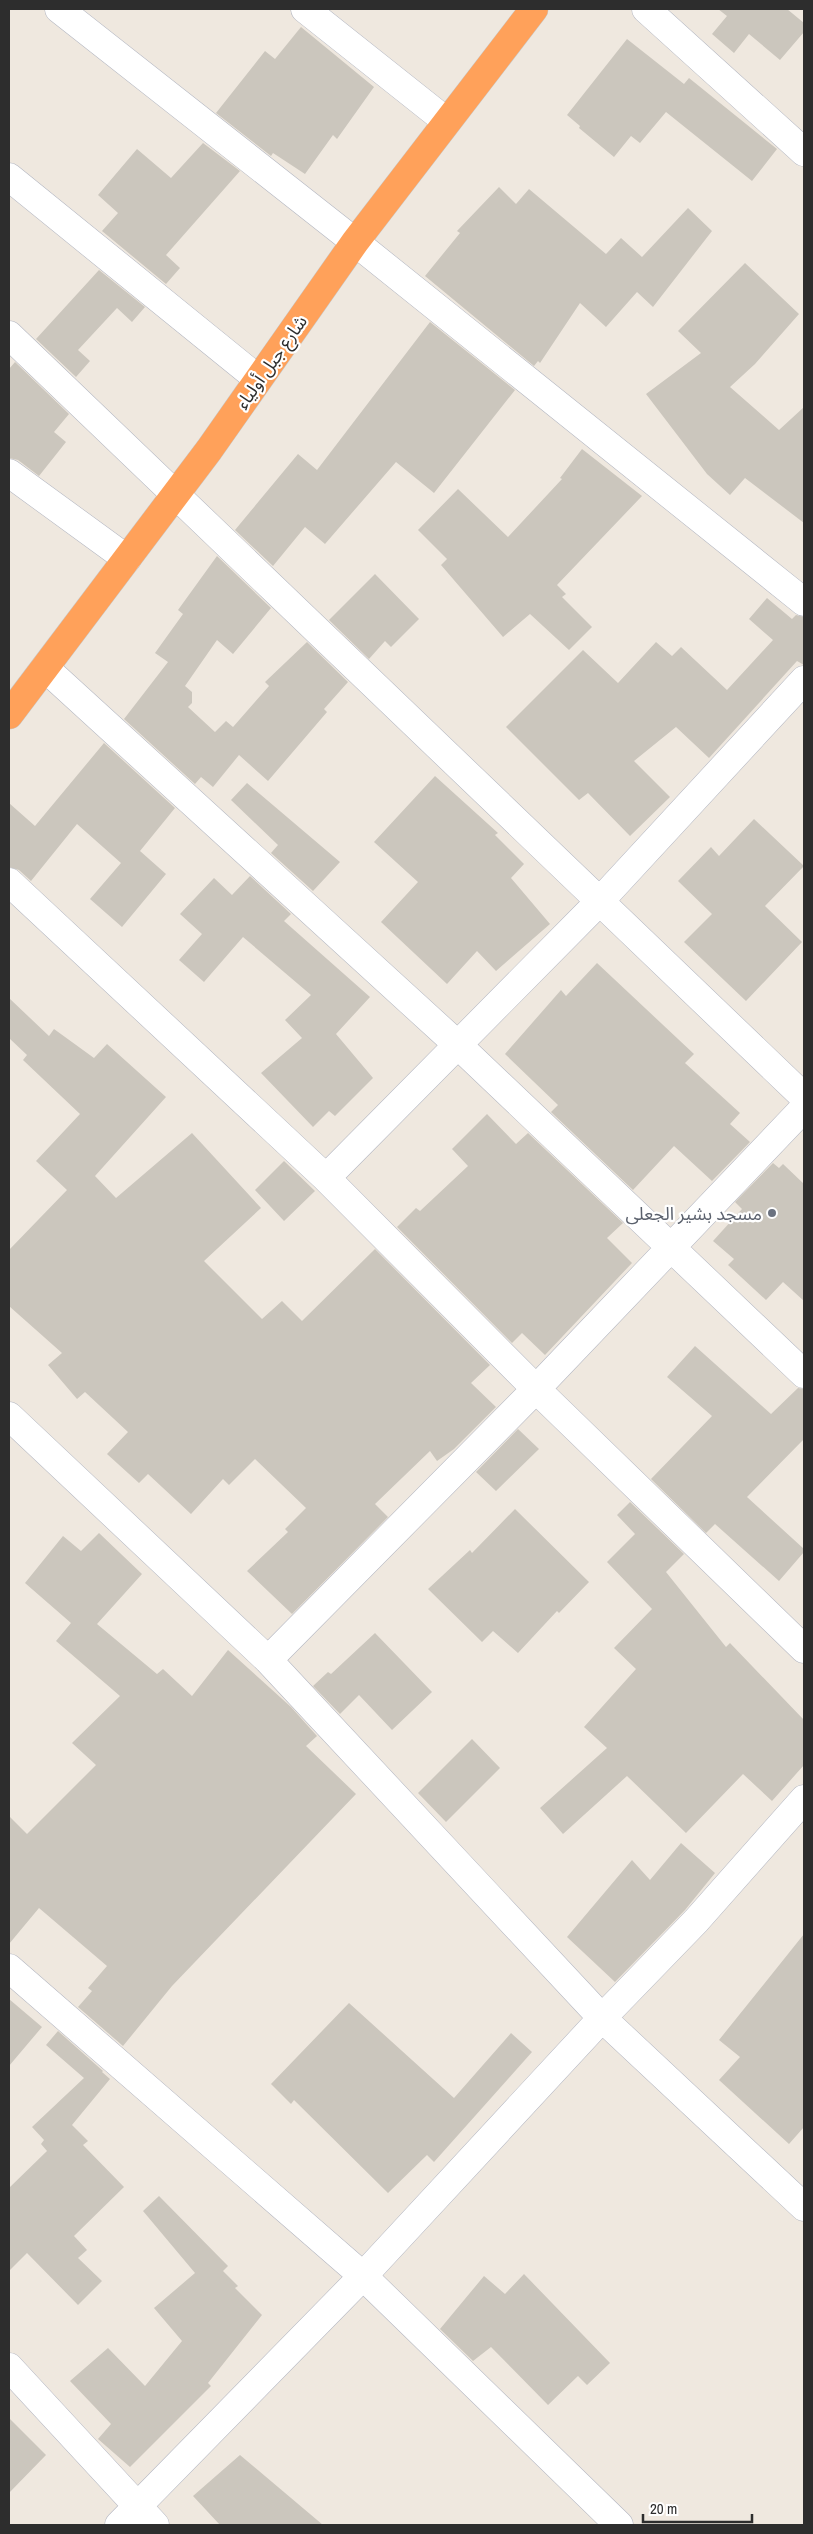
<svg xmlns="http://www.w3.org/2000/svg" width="813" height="2534" viewBox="0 0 813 2534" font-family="'Archivo Narrow','Noto Sans Arabic',sans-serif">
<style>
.building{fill:#cbc6bd}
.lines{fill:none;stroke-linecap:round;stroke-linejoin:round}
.street-casing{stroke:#b3b6c1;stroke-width:29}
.highway-casing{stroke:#c8c8c8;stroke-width:29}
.street{stroke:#fff;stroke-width:28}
.highway{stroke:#ffa15a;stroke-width:28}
.worship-dot{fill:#6b7280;stroke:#fff;stroke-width:2}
.labels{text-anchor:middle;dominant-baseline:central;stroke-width:4.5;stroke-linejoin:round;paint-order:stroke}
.street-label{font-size:18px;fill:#2d2d2d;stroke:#fff}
.worship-label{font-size:18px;fill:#5b616d;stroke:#fff;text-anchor:end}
</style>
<rect width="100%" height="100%" fill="#efe8df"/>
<path class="building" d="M718,9H787L804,23V32L780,60L749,34L734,53L712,34L727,16Z
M301,27L374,87L337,139L333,135L305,174L273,153L271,156L216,113L265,51L275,59Z
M627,39L684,84L689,78L777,149L752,181L666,112L640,143L631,136L614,157L579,128L580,126L567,115Z
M203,143L240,171L166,255L180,268L166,284L102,231L118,213L98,195L137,149L171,178Z
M499,187L516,204L529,189L606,254L621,238L642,257L688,208L712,231L653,307L637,292L606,327L580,303L540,363L538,361L534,366L425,276L460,233L457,231Z
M745,263L799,314L755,364L730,387L779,430L804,407V523L745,478L730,495L707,474L646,394L701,353L678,331Z
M99,270L145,307L132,322L117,308L78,350L90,361L76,377L36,339Z
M430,322L515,390L434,493L396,462L325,544L305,527L273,566L235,530L298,454L317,470Z
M15,362L69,414L54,432L66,442L39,476L18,460L9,458V369Z
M582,449L642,496L557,585L566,594L562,597L592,627L569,650L530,614L503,637L441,565L447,559L418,530L458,489L508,537L562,479L560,478Z
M217,556L271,608L233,654L217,640L185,686L192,692V703L188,707L215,732L226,721L233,727L269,686L265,682L307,642L348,682L324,709L327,712L268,781L239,755L213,787L201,777L195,784L124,719L168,662L155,653L183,614L178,610Z
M375,574L419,619L391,647L385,641L369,659L329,620Z
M767,598L792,619L796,615L804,617V665L797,661L709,758L676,727L634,761L670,797L630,836L588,793L579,800L506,727L583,650L618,683L656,642L672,656L681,647L727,690L773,640L749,619Z
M104,743L175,808L140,851L166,874L122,927L90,899L121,863L77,824L31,881L19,870L9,867V803L35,826Z
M435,776L498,833L495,835L524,864L511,878L550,924L496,971L477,951L447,984L381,922L418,882L374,842Z
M247,783L340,862L313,891L271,853L278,845L231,800Z
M754,819L804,866L765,906L802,942L746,1001L684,942L712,914L678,881L711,847L719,856Z
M250,876L291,914L284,921L370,997L336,1034L373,1078L335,1116L329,1111L313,1127L261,1073L302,1038L285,1020L311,995L243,937L204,982L179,960L202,934L180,914L214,878L232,895Z
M597,963L694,1054L685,1063L740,1113L730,1124L750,1142L712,1181L674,1146L633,1190L551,1112L558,1105L505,1054L561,990L566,996Z
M9,998L49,1036L54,1029L94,1058L107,1044L166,1097L95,1176L116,1198L192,1133L261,1208L204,1261L262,1319L282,1301L302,1321L375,1249L490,1365L471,1383L496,1407L454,1449L437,1461L430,1451L375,1504L388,1517L292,1614L247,1571L288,1532L285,1529L306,1508L255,1459L229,1485L223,1479L191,1514L148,1474L139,1483L107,1454L128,1432L85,1392L77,1399L48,1365L62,1353L9,1306V1250L67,1190L36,1161L80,1114L23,1060L27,1055L9,1038Z
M487,1114L516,1144L528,1133L623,1223L607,1238L632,1263L545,1355L522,1333L512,1343L397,1227L416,1208L420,1211L468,1166L452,1149Z
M284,1161L315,1191L284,1221L255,1190Z
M773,1163L779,1168L783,1164L804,1184V1301L783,1282L766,1300L728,1265L734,1259L713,1241L742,1209L735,1202Z
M695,1346L771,1414L798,1388L804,1389V1439L747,1497L804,1549V1552L779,1581L715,1524L706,1533L651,1479L712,1416L667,1377Z
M518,1429L539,1449L496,1491L476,1472Z
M630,1502L684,1554L666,1572L726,1647L730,1643L804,1720V1765L772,1801L743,1774L686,1833L627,1776L563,1834L540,1808L607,1748L584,1727L636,1669L614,1648L652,1609L607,1562L635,1534L617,1515Z
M515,1509L589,1582L559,1613L557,1611L518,1653L493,1631L482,1642L428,1589L470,1550L472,1553Z
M99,1533L142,1574L97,1624L157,1674L163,1669L192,1696L228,1650L291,1707L317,1736L306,1746L356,1794L172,1986L123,2046L78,2007L92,1991L88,1988L107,1966L39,1908L9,1944V1816L27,1834L96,1765L72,1743L120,1696L56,1641L71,1623L25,1583L63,1536L81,1551Z
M375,1633L432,1692L392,1730L359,1695L340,1714L313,1686L328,1672L331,1674Z
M472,1739L500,1768L446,1822L418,1793Z
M681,1843L715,1873L685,1910L615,1982L567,1937L632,1860L650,1880Z
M804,1934V2127L789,2144L719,2080L740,2057L719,2040Z
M9,1999L42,2027L9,2066Z
M349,2003L454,2098L511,2033L532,2052L434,2162L427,2155L388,2193L294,2100L291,2104L271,2084Z
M58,2031L103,2071L102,2072L110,2079L72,2125L88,2141L83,2145L124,2187L74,2236L87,2250L78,2258L102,2281L78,2305L27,2253L9,2271V2188L47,2151L41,2144L44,2140L32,2127L84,2078L46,2045Z
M159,2196L228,2266L223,2271L238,2286L235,2288L262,2315L208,2383L211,2386L130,2467L98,2439L111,2424L70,2381L108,2348L145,2386L182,2341L154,2308L195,2273L143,2211Z
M524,2274L610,2363L587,2385L578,2376L548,2405L491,2347L473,2361L440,2329L484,2276L505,2294Z
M9,2418L46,2455L9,2493Z
M240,2455L323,2525H220L193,2496Z"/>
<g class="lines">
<defs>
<path id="street" d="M59,9L355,242L804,602
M305,9L446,121
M646,9L804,152
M9,177L258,379
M9,335L804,1097
M9,473L127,559
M45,668L459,1046L804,1374
M9,882L326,1178L536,1389L804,1649
M326,1178L599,902L804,680
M9,1416L268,1660L602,2018L804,2207
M268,1660L536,1389L804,1108
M9,1968L363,2276L619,2525
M9,2367L155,2525
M119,2525L363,2276L602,2018L696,1921L804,1799"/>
<path id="highway" d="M9,715L209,450L355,242L534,9"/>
</defs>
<use href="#street" class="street-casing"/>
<use href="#highway" class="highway-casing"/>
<use href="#street" class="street"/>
<use href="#highway" class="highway"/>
</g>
<circle class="worship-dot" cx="772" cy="1213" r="5"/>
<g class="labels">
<g class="street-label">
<text transform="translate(271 362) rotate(-55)">شارع جبل أولياء</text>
</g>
<g class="worship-label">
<text x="762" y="1213">مسجد بشير الجعلى</text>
</g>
</g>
<rect width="813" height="2534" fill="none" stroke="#2d2d2d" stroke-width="20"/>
<path d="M643 2514v8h109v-8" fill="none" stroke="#2d2d2d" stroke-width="2.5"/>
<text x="650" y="2514" font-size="15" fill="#2d2d2d" stroke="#ffffff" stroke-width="4" paint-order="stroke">20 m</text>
</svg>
